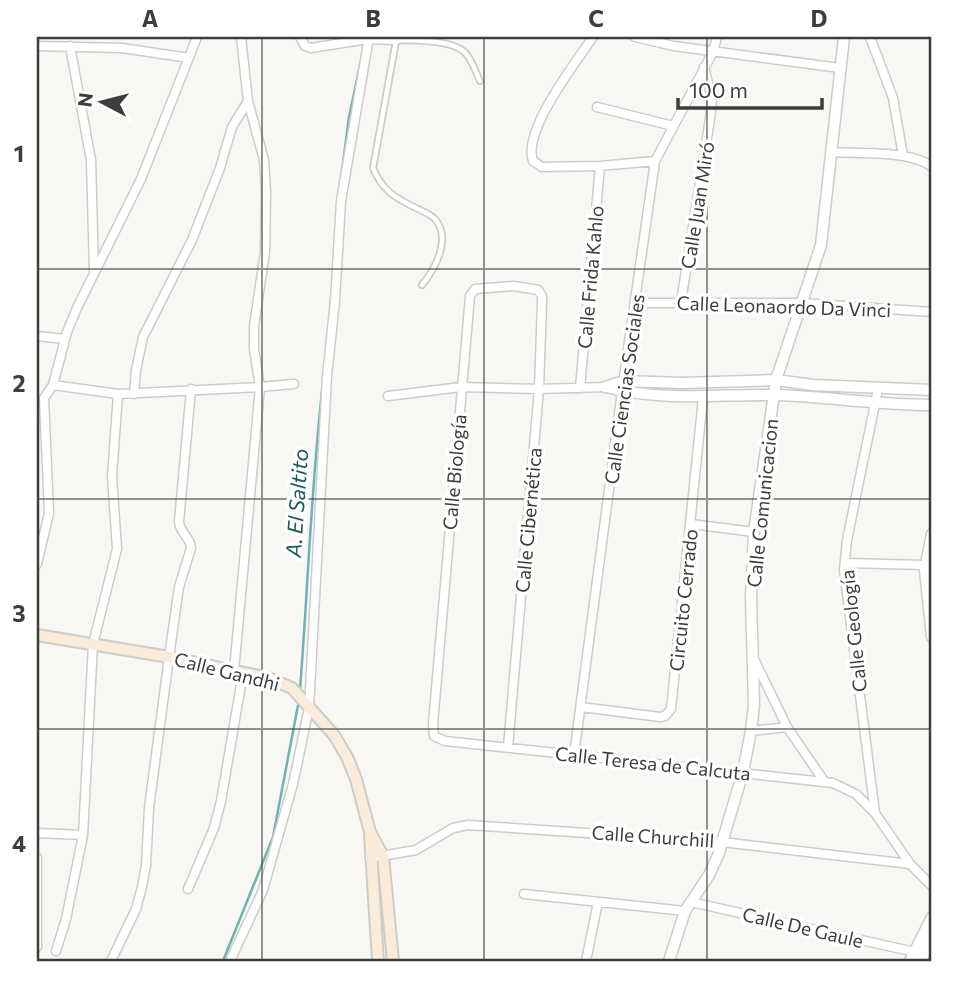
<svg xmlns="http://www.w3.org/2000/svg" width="969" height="998" viewBox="0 0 969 998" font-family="Commissioner,sans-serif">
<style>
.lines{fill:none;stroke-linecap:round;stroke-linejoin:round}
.stream{stroke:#6bb4b5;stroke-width:2.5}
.service-casing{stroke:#cdccc8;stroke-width:8}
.minor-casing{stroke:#cdccc8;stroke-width:11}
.tertiary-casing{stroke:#cdccc8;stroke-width:13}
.secondary-casing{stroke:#cdccc8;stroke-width:14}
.service{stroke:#fff;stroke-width:4.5}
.minor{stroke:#fff;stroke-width:8}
.tertiary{stroke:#fff;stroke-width:10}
.secondary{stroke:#fbebdb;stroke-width:10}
.grid{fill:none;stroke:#3d3d3b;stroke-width:2;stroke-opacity:0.55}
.labels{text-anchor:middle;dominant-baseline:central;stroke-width:7;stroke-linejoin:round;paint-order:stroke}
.street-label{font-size:19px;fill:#3d3d3b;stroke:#fff}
.water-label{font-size:21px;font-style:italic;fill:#1a5859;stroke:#fff}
.neatline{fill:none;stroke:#3d3d3b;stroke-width:2.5}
.grid-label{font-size:23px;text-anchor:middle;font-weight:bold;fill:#3d3d3b}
</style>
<rect width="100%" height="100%" fill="#f9f7f3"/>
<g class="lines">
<path class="stream" d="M342,171L349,117L362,56
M330,310L332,289
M300,690C308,588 311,485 323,383
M223,961L273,837L299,700"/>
<defs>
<path id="service" d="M396,40C415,41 456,39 467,55C473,63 476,73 480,81
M396,41L373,168C382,190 395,198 416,208C422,211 430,214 435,219C452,239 435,269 422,285"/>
<path id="minor" d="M241,37L248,101L264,160L266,192L265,252L254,326V349L260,387L294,384
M300,37L305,46L311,48L368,39L396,40
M593,37C576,62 522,131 533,161L542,167L600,166L655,161
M635,37L674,46L840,68
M870,37L893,98L903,156
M37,46L122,48L189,58
M70,46L91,160L94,271
M597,107L673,126
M832,152C858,154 912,150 932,167
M681,302L710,119L712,98L704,67
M636,303H802L932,312
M37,336L65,339
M53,385L118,394L260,387L234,671
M580,388L600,166
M878,389L847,540L844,570L875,813L910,864
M134,394L136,370L143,337L192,240L220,168L232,127L248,101
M388,396L461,387L539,389L605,387
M691,524L754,532
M845,563L925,565
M37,564L49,513L44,398L53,385L67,332L77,308L141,179L197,37
M754,659L787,727L824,781
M581,707L660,717L665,716L671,709L703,398
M751,731L787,727
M508,747L539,389L542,302V296L538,290L514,286L475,289L470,296L433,724L434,736L445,741L833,783L856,794L875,813
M574,755L622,391L655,161L713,52L717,37
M37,833L83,835
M37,858V947
M370,858L416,850L453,828L468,825L722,842L910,864L932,886
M188,889L214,828L221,801L243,673
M524,894L685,911
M691,902L915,952L919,955
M56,951L66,919L83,835L93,644L117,549L112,476L118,394
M111,961L136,909L142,887L146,865L149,808L169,657L179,587L191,548C191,538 180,533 179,522L191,389
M230,961L263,890L293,784L309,708L327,376L335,301L341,201L369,37
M586,961L598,902"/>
<path id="tertiary" d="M605,387L624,381L682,383L776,380L813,385L932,390
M606,387C665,402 718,394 777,395C829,397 880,405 932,405
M932,534L925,570L932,637
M669,961L685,911L709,875L719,853L743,772L751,731L754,705L751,598L754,532L776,380L821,245L844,37
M910,961L932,917
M921,961L932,937"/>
<path id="secondary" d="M37,635L169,657L268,678L292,688L334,735L347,757L356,779L370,832L383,856L393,961
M370,835L378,961"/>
</defs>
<use href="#service" class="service-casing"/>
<use href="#minor" class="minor-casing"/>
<use href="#tertiary" class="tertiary-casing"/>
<use href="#secondary" class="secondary-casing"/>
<use href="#service" class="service"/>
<use href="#minor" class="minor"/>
<use href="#tertiary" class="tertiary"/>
<use href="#secondary" class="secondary"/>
</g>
<path class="grid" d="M262,37V961M484,37V961M707,37V961M37,269H932M37,499H932M37,729H932"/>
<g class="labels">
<g class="street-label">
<text transform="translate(697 205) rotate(-81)">Calle Juan Miró</text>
<text transform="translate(590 277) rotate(-85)">Calle Frida Kahlo</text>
<text transform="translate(784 306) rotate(2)">Calle Leonaordo Da Vinci</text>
<text transform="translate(624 389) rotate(-82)">Calle Ciencias Sociales</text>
<text transform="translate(454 472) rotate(-85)">Calle Biología</text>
<text transform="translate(762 503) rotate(-84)">Calle Comunicacion</text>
<text transform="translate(528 520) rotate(-85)">Calle Cibernética</text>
<text transform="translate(683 600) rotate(-84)">Circuito Cerrado</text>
<text transform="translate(853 631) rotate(-96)">Calle Geología</text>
<text transform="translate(227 671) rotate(14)">Calle Gandhi</text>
<text transform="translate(653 763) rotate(6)">Calle Teresa de Calcuta</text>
<text transform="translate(653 836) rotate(4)">Calle Churchill</text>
<text transform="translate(803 927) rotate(13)">Calle De Gaule</text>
</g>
<g class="water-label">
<text transform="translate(296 503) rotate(-86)">A. El Saltito</text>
</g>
</g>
<rect width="969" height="998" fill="none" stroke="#ffffff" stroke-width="77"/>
<g transform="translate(102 102) rotate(277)" stroke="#ffffff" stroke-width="5" paint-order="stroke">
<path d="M0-5L12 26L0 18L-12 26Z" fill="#3d3d3b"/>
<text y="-10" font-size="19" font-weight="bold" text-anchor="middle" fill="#3d3d3b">N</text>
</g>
<path d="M678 98v10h144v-10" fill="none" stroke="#3d3d3b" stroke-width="3.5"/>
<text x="689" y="98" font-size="21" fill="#3d3d3b" stroke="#ffffff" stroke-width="5" paint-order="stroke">100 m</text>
<rect x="38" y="38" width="892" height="922" class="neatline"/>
<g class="grid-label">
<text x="150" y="27">A</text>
<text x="373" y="27">B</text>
<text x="596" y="27">C</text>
<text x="819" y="27">D</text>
<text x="19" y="162">1</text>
<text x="19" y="392">2</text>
<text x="19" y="622">3</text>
<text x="19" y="852">4</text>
</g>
</svg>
